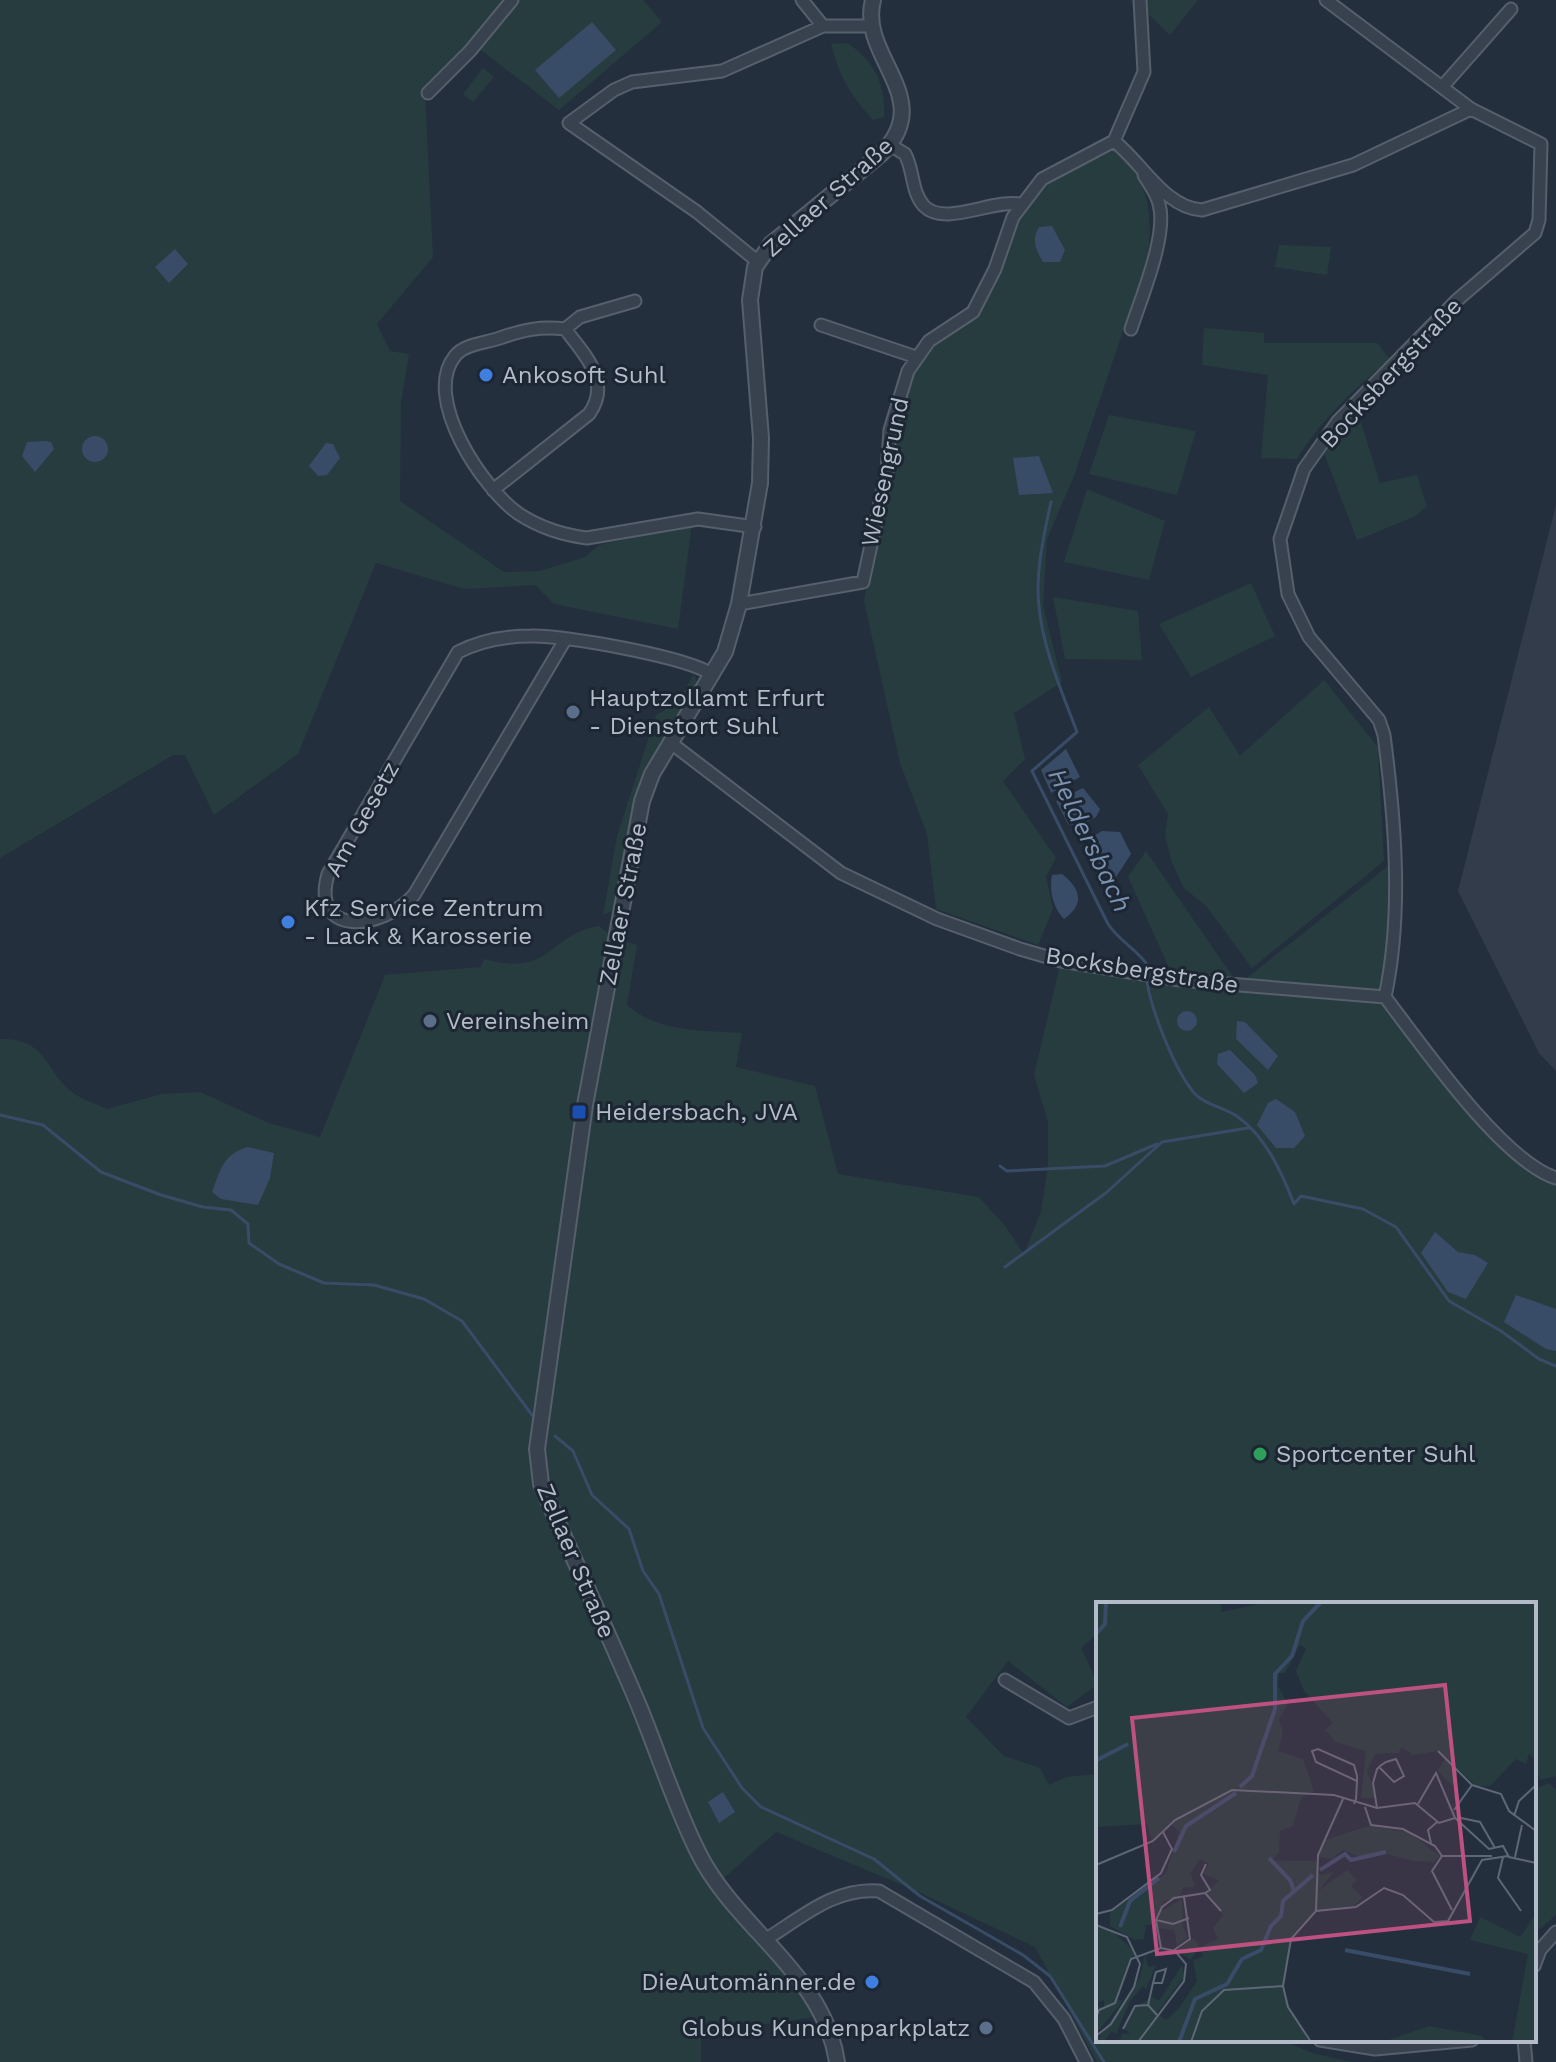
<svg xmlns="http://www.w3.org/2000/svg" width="1556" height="2062" viewBox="0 0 1556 2062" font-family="'Work Sans',sans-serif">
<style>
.airport{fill:#323c4b}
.green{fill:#263c3f}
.water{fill:#394c67}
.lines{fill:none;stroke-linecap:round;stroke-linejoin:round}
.stream{stroke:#394c67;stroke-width:3}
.minor-casing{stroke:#565f6c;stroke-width:15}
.tertiary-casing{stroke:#565f6c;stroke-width:18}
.minor{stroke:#38414e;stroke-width:11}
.tertiary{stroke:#38414e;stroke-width:14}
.shop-dot{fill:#3f7fe0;stroke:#1d2633;stroke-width:3}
.service-dot{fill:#5c6f8a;stroke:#1d2633;stroke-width:3}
.transit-dot{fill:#1a4fb4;stroke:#1d2633;stroke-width:3}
.leisure-dot{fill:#2e9e5b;stroke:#1d2633;stroke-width:3}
.labels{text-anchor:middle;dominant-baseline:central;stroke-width:6;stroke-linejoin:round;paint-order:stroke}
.street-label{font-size:24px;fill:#b4bcc9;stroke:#1d2633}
.poi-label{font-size:24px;fill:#b4bcc9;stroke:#1d2633;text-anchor:start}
.water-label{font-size:26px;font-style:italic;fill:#7c92b1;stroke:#1d2633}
.inset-river{fill:none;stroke:#394c67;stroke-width:4}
.inset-road{fill:none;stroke:#5e6776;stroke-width:2}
.view{fill:#bd5182;fill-opacity:0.15;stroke:#bd5182;stroke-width:4}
.inset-edge{fill:none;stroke:#b4bcc9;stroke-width:4}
</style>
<rect width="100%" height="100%" fill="#242f3e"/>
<path class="airport" d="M1556,505V1071L1539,1053L1458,891Z"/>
<path class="green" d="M0,0H643L662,22L559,110L473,44L425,94L433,257L377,324L390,351L409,354L401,403L400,501L504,572L540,571L585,557L599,545L692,524L678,629L554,604L535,585L464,589L376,563L298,754L214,815L185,755H173L0,858Z
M1145,0H1198L1170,35L1146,12Z
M847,43C874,60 886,84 884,117L873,120C851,96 839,76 831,44Z
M483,68L494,77L473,102L463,94Z
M1114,150C1150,177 1154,219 1147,260L1074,476L1047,539L1043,606L1062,682L1014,713L1025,759L1003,781L1056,858L1046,876L1053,909L1038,945L936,909L927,834L900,763L864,601L894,430L911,372L931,344L976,316L1017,219L1044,183Z
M1279,245L1331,247L1327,275L1275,267Z
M1204,328L1264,333V343H1377L1390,359C1354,389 1322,419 1297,459L1261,458L1268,375L1202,365Z
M1357,410L1380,483L1417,475L1427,506L1414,517L1357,540L1323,451Z
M1109,415L1196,431L1177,495L1089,474Z
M1087,489L1165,521L1149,580L1064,562Z
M1251,583L1275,636L1191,677L1159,624Z
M1053,597L1138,611L1142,660L1065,659Z
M694,674L699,690L664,746L616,909L603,915L617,836L656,715L677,703Z
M1324,680L1378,747L1384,861L1252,968L1206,906L1184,888L1172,863L1165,835L1168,814L1138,765L1209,707L1240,756Z
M1146,851L1233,977L1170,970L1128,877Z
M1393,862L1385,997L1522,1160L1556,1178V1776L1540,1780L1534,1761V1604H1098V1633L1081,1648L1098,1684L1067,1707L1008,1661L966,1717L1004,1756L1040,1768L1049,1785L1066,1777L1098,1774V2040H1281L1312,2053L1351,2062H1097L1035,1947L914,1890L776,1832L724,1878L703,1852L550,1500L542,1461L592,1095L620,940L637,945L627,1005C659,1033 701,1030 742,1033L736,1067L815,1086L838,1174L979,1197L1006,1227L1024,1254L1041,1212L1048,1165V1122L1034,1075L1061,961L1238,985Z
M599,926L611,935L582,1090L576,1091L587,1093L556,1308L541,1484L630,1709L694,1857L795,1980L815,2017L701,2033V2062H0V1039C49,1039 43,1069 72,1092C82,1100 96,1104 107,1109L162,1094L200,1092L269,1123L320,1137L385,975L481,967L484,959C554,978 547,934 599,926Z
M1549,1783L1556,1790V1915L1540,1929L1534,1925V1789Z"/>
<path class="water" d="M592,22L616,50L559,98L535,70Z
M1052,226L1065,250L1060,262H1043C1036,250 1031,240 1039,227Z
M175,249L188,264L169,283L155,267Z
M82 449a13 13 0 1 1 26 0a13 13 0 1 1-26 0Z
M45,441L51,442L54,449L35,472L22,456L27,442Z
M326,443L333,444L340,458L327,475L318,476L309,466Z
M1039,456L1053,493L1019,495L1013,458Z
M1066,749L1080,777L1051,793L1041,770Z
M1083,788L1100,809L1096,817L1078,827L1068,824L1056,801Z
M1102,831L1120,832L1131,854L1116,877L1103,876L1090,838Z
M1062,874C1081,889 1085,904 1064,919C1053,908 1049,890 1052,875Z
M1177 1021a10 10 0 1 1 20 0a10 10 0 1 1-20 0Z
M1237,1021L1245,1022L1278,1056L1268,1070L1236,1039Z
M1230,1050L1255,1075L1258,1083L1244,1093L1217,1064L1218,1054Z
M1276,1099L1295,1112L1305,1136L1294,1148H1276L1257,1125L1268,1103Z
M248,1147L274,1153L270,1178L258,1205L221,1199L212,1192C221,1169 223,1154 248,1147Z
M1435,1232L1458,1252L1475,1255L1488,1263L1466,1299L1448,1292L1421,1253Z
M1516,1295L1556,1309V1351L1546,1349L1504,1322Z
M723,1792L735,1812L719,1823L708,1802Z"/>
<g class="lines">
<path class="stream" d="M1051,502C1044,534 1035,573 1039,607C1043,649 1062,692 1077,732L1032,771L1108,924C1121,943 1137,949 1148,966
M1147,982C1152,1012 1175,1071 1195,1094C1205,1105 1226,1108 1238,1117C1266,1137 1282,1173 1294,1204L1301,1196L1363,1209L1396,1227L1449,1301L1501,1331L1539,1359L1556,1366
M0,1115L43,1125L101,1172L161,1195L203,1207L231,1210L248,1224L249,1243L279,1264L324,1283L374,1285L424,1299L462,1321L532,1415
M1000,1166L1007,1171L1105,1166L1157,1144
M1005,1267L1107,1192L1162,1142L1248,1128
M555,1436L573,1451L592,1495L629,1529L643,1571L659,1594L703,1728L742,1788L761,1807L874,1859L920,1896L1023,1955L1050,1976L1104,2062"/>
<defs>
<path id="minor" d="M802,0L823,26
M1326,0L1471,109L1541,144L1539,220L1535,233L1456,301L1338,421L1304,469L1280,539L1288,594L1309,637L1379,720L1384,735C1395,820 1403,913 1385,997
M1443,86L1511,9
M428,93L470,51L512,0
M1114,141C1142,163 1165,208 1202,210L1353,165L1471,109
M890,145L905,154C914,170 911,192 924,206C944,227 993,199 1020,204
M757,261L697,212L569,123L614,90L632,82L722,71L823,26H872
M821,325L916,357
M565,329L580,317L635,301
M1131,329C1141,298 1168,235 1159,204C1157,194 1149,184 1144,175
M493,490L589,414C612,382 585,355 565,329C541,326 522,330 500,338C486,343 464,344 455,356C421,398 484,490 519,514C539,527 563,535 587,538L698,519L755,527
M739,604L863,582L887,471L890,430L908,371L929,341L973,312L995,269L1013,217L1042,179L1114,141L1144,72L1140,0
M565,640L414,895C382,930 310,938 328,874L458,652C480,641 506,636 531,636C564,635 688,657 713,675
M671,743L841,873L937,919L1020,949L1061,961L1180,980L1385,997C1421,1044 1502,1161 1556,1178
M1005,1680L1069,1718L1098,1707
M765,1940C802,1917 835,1887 879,1891L1034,1982L1064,2019L1086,2062
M1534,1966L1540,1950L1556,1932
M1320,2040L1375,2049L1472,2040
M1524,2040L1526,2062"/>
<path id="tertiary" d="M837,2062C824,1973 735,1928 698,1852C675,1806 659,1755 639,1706C608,1632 573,1559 541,1484L537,1449L585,1105L642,801L652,774L725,652L739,604L760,483L761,438L750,300L755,267L771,244L881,154C938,98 858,57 873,0"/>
</defs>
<use href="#minor" class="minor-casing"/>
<use href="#tertiary" class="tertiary-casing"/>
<use href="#minor" class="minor"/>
<use href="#tertiary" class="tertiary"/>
</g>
<g class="shop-dot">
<circle cx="486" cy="375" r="8"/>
<circle cx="288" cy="922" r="8"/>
<circle cx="872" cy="1982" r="8"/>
</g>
<g class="service-dot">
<circle cx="573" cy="712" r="8"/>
<circle cx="430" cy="1021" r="8"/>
<circle cx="986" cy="2028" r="8"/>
</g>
<rect class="transit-dot" x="571" y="1104" width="16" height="16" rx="4"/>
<circle class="leisure-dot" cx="1260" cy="1454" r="8"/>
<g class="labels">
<g class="street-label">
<text transform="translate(828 197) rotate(-42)">Zellaer Straße</text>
<text transform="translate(1391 373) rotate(-47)">Bocksbergstraße</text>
<text transform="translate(885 472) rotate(-78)">Wiesengrund</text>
<text transform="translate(362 819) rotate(-61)">Am Gesetz</text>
<text transform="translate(623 904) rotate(-79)">Zellaer Straße</text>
<text transform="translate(1142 970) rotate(9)">Bocksbergstraße</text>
<text transform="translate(576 1561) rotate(67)">Zellaer Straße</text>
</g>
<g class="poi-label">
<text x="502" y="375">Ankosoft Suhl</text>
<text x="589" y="698">Hauptzollamt Erfurt<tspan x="589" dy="28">- Dienstort Suhl</tspan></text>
<text x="304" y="908">Kfz Service Zentrum<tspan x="304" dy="28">- Lack &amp; Karosserie</tspan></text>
<text x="446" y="1021">Vereinsheim</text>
<text x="595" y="1112">Heidersbach, JVA</text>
<text x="1276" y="1454">Sportcenter Suhl</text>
<text x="856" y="1982" text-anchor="end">DieAutomänner.de</text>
<text x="970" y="2028" text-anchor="end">Globus Kundenparkplatz</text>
</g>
<g class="water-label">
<text transform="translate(1090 840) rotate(64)">Heldersbach</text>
</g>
</g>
<g transform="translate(1096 1602)">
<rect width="440" height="440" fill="#242f3e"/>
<path d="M0,0H125V10L163,2L156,0H440V158L433,152L430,162L420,157L394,184H380L363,168L357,184L341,169L350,156L342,149L317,153L306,145L302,151L279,152L271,169L281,196H265L270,149L240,140L229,128L237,121L208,89L200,69L210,46L204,43L189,71H183L182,84L192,102L183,117L187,131L182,149L207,157L218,189L205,196L197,224L184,229L183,250L176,258L220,259L224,273L238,270L222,289L251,268L261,278L255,284L267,295L258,304L220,309L197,332L187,384L191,401L213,440H23L26,432L34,431L28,427L38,406L56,395L63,399L86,363L88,375L61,411L70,418L83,406L101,379L97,359L107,354L104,346L94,358L81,348L98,336L103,345L122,337L117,326L127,313L109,291L123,279L107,272L113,262L104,257L95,271L99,285L87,286L85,293L67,300L58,323H50L48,337L39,338L14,324V311L70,271L83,230L76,223L78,218L56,239L51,222L0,225ZM272,224L312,230L344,254L338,260L317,259L284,250L263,255L247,248L236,257L222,255L226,239ZM86,297L87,325L92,335L81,344L78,328L61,326L64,310ZM440,312V440H416L432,352L374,338L384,315L424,335ZM0,325L15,328L39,350L20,397L27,399L0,432V404L8,406V398L0,401ZM49,352L52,365L60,363L50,387L47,384L34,399L20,432L15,429L8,440H0L44,375ZM333,424L386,434L391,440H287Z" fill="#263c3f"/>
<path class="inset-river" d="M0,32L9,22L10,0M1,158L32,142M144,185L156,174L179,107V72L196,54L207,19L225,0M78,250L90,224L140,191M173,256L194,278L198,289M224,268L249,252L255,258L290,250M24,325L34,299L63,276M249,348L374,372M83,440L99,397L131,382L146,357L165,348L175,324L185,314L187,299L217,273"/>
<path class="inset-road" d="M342,149L376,183L405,192L413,209L440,229M258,202L260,197L261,179V174L258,163L222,147L216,149L220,160L261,179M322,202L340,171L359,216M269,205L275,223L307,227L339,244L346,254H396M281,206L277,181L281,167L284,164L290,160L300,157L308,174L298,180L283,165M358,208L376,183M418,214L423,199L440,183M359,216L393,247L407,244L413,255L440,261M365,216L384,220L399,246M335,241L332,228L341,220M346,254L336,269L356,308M407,255L402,276L425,309M419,255L426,223M110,262L105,273L114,288L109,291L125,309M0,263L57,239L79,218L136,188L238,193L281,206L319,201L343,221L359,216M220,309L222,253L247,197M0,312L16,308L65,271L76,247L67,230M60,318L77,322L93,316M0,323L31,335L44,362L38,385L15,422L0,434M65,346L60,318L66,305L78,296L109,291M78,348L94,337L88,295M52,403L57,381H66L70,367L60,370L57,381M0,416L3,408L19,401L35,357L65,346L79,349L90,362L88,379L42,440M27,427L39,404L52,403L61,413M95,440L106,409L128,388L187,384M215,440L192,405L187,384L195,337L220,309L260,305L288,286L307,293L338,320L352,319L386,258L412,254"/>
<path class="view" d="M349,83L374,319L61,352L36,116Z"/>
<rect width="440" height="440" class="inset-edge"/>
</g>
</svg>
